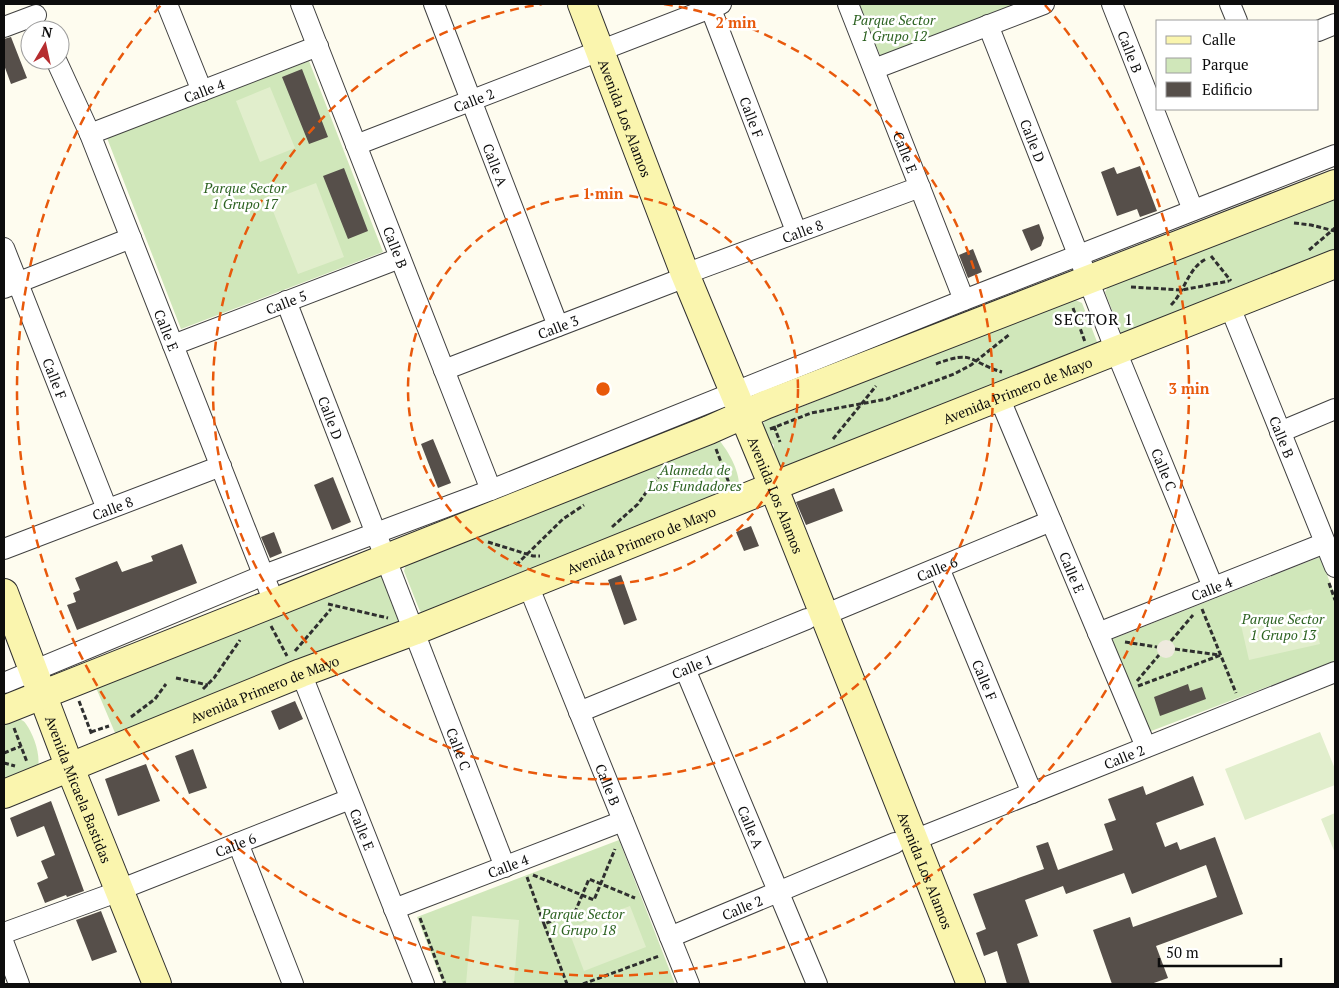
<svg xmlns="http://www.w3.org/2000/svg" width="1339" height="988" viewBox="0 0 1339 988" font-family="'PT Serif',serif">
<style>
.green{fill:#d0e7ba}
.pitch{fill:#e1eecc}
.plaza{fill:#eeeade}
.building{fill:#564f4a}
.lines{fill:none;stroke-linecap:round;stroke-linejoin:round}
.street-casing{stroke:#404040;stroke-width:22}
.secondary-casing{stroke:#2f2f2f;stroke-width:30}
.path{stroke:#2f2f2f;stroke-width:3;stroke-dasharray:5 2.5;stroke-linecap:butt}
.street{stroke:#fff;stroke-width:20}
.secondary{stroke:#faf5ae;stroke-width:28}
.ring{fill:none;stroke:#e8590c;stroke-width:2.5;stroke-dasharray:9 6}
.labels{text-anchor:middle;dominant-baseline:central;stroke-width:5;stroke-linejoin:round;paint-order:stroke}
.park-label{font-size:14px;font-style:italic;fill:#2c6221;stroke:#fff}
.street-label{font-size:14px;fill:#0d0d0d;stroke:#fff}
.quarter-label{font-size:16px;letter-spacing:1px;fill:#0d0d0d;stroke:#fff}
.centre{fill:#e8590c;stroke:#fff;stroke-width:2.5}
.ring-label{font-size:15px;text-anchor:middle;font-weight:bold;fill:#e8590c;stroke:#fff;stroke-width:5;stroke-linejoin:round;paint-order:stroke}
</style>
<rect width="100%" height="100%" fill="#fefcef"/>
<path class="green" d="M858,4H1018L881,57Z
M309,61L383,252L181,329L107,138Z
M1335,196V257L1122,336L1105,292L1108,287Z
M1073,299L1082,303L1099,347L781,471L773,454L774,445L764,437L761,426L768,418L781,415Z
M719,440C729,452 740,472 739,487L422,614L419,609L404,571L406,564Z
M1320,557L1335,595V661L1146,733L1110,640Z
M381,575L387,578L404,622L118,740L94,683Z
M12,718C18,719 23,719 26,724C34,735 42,758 37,770L4,785V721Z
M619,840L675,984H443L417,917Z"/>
<path class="pitch" d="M270,87L295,148L260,162L236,101Z
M316,183L344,257L298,274L269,201Z
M1312,609L1320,644L1249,660L1241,625Z
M1320,732L1335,769V785L1245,820L1225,769Z
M1335,813V853L1321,819Z
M630,906L646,947L584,971L568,929Z
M472,916L519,920L514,984H466Z"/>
<path class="plaza" d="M1157 649a9 9 0 1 1 18 0a9 9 0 1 1-18 0Z"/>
<path class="building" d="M11,37L27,78L11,84L4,65V39Z
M302,69L328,137L309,144L282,77Z
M1140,166L1157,211L1140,217L1137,209L1117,216L1101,172L1114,167L1117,174Z
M344,168L368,231L348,239L323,176Z
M1039,224L1044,238L1041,246L1031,251L1022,230Z
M973,249L982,272L968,278L959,255Z
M433,439L451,483L438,488L421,444Z
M333,477L351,522L332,530L314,485Z
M834,488L843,511L806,525L796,502Z
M751,526L759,546L744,551L736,532Z
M274,532L282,553L270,558L261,537Z
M182,544L197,583L77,630L67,605L76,602L73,593L80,590L75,578L117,561L122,572L153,561L151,556Z
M621,575L637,620L624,625L608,580Z
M1188,684L1190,691L1202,687L1206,699L1160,716L1154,697Z
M295,701L303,719L279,730L271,711Z
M193,749L207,788L189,794L175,756Z
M146,764L160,801L118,816L105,779Z
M1193,776L1204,805L1156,823L1165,847L1177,842L1180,850L1215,837L1243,914L1156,946L1168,978L1151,984H1112L1093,930L1130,917L1133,927L1217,897L1206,865L1132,894L1124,873L1066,894L1063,886L1025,900L1038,936L1017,944L1030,984H1007L997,951L984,956L976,933L986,929L973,894L1044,869L1036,846L1048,842L1058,870L1113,850L1104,824L1116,820L1108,799L1143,786L1146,795Z
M51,801L84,891L67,897L66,895L45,903L37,883L48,878L41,861L55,855L44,826L17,837L10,818Z
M101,911L117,952L92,961L76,920Z"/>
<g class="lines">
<defs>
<g id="street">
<path d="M167,4L202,91"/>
<path id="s1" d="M301,4L491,490"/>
<path id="s2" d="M434,4L558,326"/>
<path id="s3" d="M709,4L796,231"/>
<path id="s4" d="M848,4L964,300"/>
<path id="s5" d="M1112,4L1193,210"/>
<path d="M1230,4L1237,21"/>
<path id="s6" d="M988,25L1116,351L1213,587"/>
<path d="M4,27L36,15"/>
<path d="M1318,31L1335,24"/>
<path id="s7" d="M56,60L90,134L274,602"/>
<path d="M874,69L1044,4"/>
<path id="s8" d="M90,134L318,46"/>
<path id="s9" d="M356,145L721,4"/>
<path id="s10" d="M4,248L107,509"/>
<path id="s11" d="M685,274L920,187"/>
<path d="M4,288L131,238"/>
<path id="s12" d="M286,301L505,867"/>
<path id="s13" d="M1230,307L1335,567"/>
<path id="s14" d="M173,345L400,258"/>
<path id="s15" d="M444,370L673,282"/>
<path id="s16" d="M999,397L1146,747"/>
<path d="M1280,432L1335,409"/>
<path id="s17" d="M4,549L221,466"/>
<path id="s18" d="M939,568L1032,793"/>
<path id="s19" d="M528,585L689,984"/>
<path id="s20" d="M824,615L1051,521"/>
<path id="s21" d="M1098,633L1325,543"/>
<path id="s22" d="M685,669L817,984"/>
<path id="s23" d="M301,673L424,984"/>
<path d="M4,683L264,575L491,490L964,300L1335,155"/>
<path id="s24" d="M579,712L807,619"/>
<path id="s25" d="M914,840L1335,672"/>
<path d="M238,843L293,984"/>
<path id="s26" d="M119,890L350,799"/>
<path id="s27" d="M394,909L623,821"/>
<path d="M4,933L106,896"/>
<path id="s28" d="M670,937L895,843"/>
<path d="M4,944L19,984"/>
</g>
<g id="secondary">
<path id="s29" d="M582,4L685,274L773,486L971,984"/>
<path id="s30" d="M4,593L70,768L157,984"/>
<path d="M4,710L709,430L765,405L1335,184"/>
<path id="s31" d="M4,794L301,673L414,631L794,478L1335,264"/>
</g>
</defs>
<use href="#street" class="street-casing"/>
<use href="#secondary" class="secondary-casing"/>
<path class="path" d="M1294,223L1311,225L1335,231
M1309,250L1335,228
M1211,256L1231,281
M1131,287L1182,290L1229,281
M1171,305C1185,291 1188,268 1206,259
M1073,308L1085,342
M936,364C975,349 968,362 1002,372
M774,426L780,442
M770,429L811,413L887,399L954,374L971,365L1010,334
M833,439L876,386
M716,449L729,483
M612,527L638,504L654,481L662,474
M488,542L533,556H540
M516,565L563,519L584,505
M1329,583L1335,600
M328,604L388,618
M1202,609L1236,693
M271,626L287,656
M1171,641L1193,615
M1125,642L1157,647
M1175,649L1219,655
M295,651L331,609
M176,678L208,685
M1137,681L1159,655
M1138,686L1221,655
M203,689L214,678L240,640
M79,701L92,735
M131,717L155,699L166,684
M14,728L27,762
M91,732L109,726
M4,753L21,746
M4,763L15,766
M533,875L594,900L615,849
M527,877L544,924L575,912L589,879L635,898
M420,918L445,984
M544,924L567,984
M583,984L659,956"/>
<use href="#street" class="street"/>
<use href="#secondary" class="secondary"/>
</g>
<g class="ring">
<circle cx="603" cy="389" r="195"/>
<path d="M664 4A390 390 0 1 1 542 4"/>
<path d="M1045 5A586 586 0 1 1 161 5"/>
</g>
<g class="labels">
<g class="park-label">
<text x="894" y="19">Parque Sector<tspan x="894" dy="16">1 Grupo 12</tspan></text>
<text x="245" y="187">Parque Sector<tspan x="245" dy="16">1 Grupo 17</tspan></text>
<text x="695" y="469">Alameda de<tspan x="695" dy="16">Los Fundadores</tspan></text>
<text x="1283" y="618">Parque Sector<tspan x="1283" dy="16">1 Grupo 13</tspan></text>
<text x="583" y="913">Parque Sector<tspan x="583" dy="16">1 Grupo 18</tspan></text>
</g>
<g class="street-label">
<text stroke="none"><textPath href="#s5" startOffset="51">Calle B</textPath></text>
<text stroke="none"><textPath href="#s8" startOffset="122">Calle 4</textPath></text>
<text stroke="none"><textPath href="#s9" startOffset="126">Calle 2</textPath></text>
<text stroke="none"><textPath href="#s3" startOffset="121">Calle F</textPath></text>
<text stroke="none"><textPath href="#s29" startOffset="122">Avenida Los Alamos</textPath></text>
<text stroke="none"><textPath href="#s6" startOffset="124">Calle D</textPath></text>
<text stroke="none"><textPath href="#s4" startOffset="159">Calle E</textPath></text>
<text stroke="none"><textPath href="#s2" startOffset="172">Calle A</textPath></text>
<text stroke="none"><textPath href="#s11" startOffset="125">Calle 8</textPath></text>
<text stroke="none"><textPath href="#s1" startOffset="261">Calle B</textPath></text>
<text stroke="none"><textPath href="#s14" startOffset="121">Calle 5</textPath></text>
<text stroke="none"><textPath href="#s15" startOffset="122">Calle 3</textPath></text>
<text stroke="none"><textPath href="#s7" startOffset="292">Calle E</textPath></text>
<text stroke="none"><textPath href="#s10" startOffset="140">Calle F</textPath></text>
<text stroke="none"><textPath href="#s31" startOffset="1091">Avenida Primero de Mayo</textPath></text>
<text stroke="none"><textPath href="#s12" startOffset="125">Calle D</textPath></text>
<text stroke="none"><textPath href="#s13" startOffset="140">Calle B</textPath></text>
<text stroke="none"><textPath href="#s6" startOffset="478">Calle C</textPath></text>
<text stroke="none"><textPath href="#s29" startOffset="528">Avenida Los Alamos</textPath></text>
<text stroke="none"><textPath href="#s17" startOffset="116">Calle 8</textPath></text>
<text stroke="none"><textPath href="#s31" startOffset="686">Avenida Primero de Mayo</textPath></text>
<text stroke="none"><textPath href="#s20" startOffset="122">Calle 6</textPath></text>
<text stroke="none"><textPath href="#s16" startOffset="190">Calle E</textPath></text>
<text stroke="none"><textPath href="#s21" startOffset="122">Calle 4</textPath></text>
<text stroke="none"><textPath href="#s24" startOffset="122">Calle 1</textPath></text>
<text stroke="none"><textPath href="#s18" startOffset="121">Calle F</textPath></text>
<text stroke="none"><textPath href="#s31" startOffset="281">Avenida Primero de Mayo</textPath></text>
<text stroke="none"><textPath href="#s12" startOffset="480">Calle C</textPath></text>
<text stroke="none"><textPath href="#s25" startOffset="226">Calle 2</textPath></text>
<text stroke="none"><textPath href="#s19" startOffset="215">Calle B</textPath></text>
<text stroke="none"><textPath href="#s30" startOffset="210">Avenida Micaela Bastidas</textPath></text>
<text stroke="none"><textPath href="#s22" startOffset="171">Calle A</textPath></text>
<text stroke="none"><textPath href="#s23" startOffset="168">Calle E</textPath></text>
<text stroke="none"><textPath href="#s26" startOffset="125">Calle 6</textPath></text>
<text stroke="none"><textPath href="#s27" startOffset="122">Calle 4</textPath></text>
<text stroke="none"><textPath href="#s29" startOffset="932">Avenida Los Alamos</textPath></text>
<text stroke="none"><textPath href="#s28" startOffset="78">Calle 2</textPath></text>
</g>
<g class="quarter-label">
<text x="1094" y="319">SECTOR 1</text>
</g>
</g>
<circle cx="603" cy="389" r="8" class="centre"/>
<g class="ring-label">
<text x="736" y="28">2 min</text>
<text x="603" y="199">1 min</text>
<text x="1189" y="394">3 min</text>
</g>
<rect width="1339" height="988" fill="none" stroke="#0d0d0d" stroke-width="10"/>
<rect x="1156" y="20" width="162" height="90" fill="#ffffff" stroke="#9e9e9e"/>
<rect x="1166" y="36" width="25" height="8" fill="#faf5ae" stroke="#9e9e9e"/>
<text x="1202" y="45" font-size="15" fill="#0d0d0d">Calle</text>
<rect x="1166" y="58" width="25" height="15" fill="#d0e7ba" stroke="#9e9e9e"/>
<text x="1202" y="70" font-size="15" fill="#0d0d0d">Parque</text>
<rect x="1166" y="82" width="25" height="15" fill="#564f4a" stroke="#9e9e9e"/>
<text x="1202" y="95" font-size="15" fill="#0d0d0d">Edificio</text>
<g transform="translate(45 45) rotate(9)"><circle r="24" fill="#ffffff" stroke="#9e9e9e"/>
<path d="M0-4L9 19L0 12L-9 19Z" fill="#b62d2f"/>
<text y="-8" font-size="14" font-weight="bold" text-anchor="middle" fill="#0d0d0d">N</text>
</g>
<path d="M1159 958v8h122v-8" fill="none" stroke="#0d0d0d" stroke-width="2.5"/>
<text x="1166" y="958" font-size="15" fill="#0d0d0d" stroke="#ffffff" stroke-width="4" paint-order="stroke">50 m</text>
</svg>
